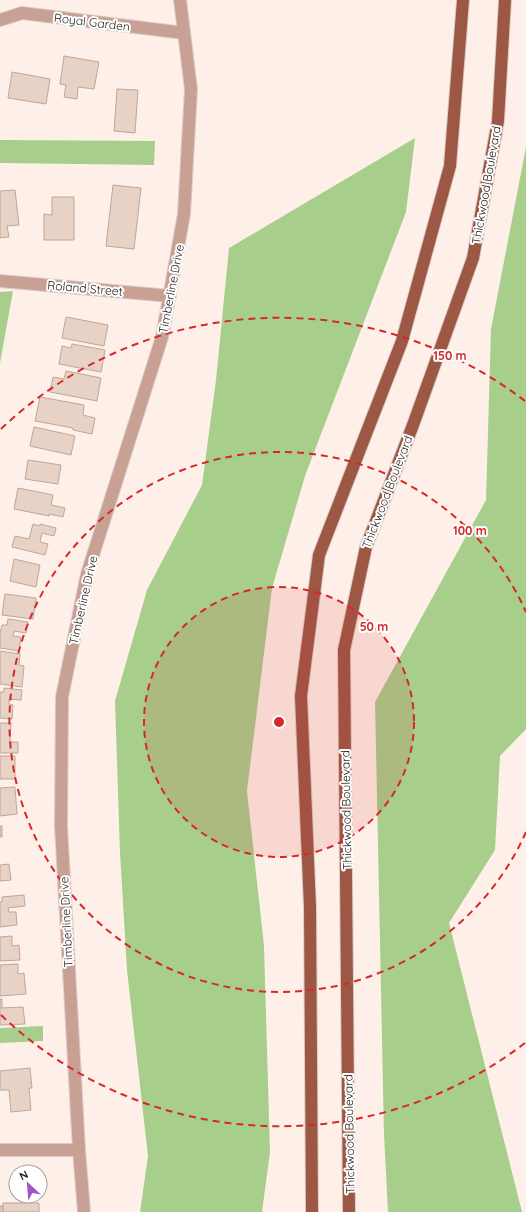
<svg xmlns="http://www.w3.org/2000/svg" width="526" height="1212" viewBox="0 0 526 1212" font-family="Quicksand,sans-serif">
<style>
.green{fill:#a8ce8b}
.building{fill:#e8d1c5;stroke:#bca79b}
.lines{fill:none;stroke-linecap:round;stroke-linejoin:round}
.minor-casing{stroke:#dacdc7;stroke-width:14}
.major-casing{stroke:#dacdc7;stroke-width:14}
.minor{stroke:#c8a094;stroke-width:12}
.major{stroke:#9d5845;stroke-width:12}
.ring{fill:none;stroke:#d62828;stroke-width:2;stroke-dasharray:7 5}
.labels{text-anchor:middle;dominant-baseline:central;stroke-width:4;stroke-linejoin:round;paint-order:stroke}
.street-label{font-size:12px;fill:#1e1712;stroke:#fff}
.centre{fill:#d62828;stroke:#fff;stroke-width:2}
.ring-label{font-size:12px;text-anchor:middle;font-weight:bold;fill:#d62828;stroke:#fff;stroke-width:4;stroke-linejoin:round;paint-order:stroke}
</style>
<rect width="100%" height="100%" fill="#fef0e9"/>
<path class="green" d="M415,138L406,212L305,476L272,588L247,791L264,946L270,1152L262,1212H140L148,1156L127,970L120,853L115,701L147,590L202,485L216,380L229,248Z
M0,140L155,141L154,165L0,163Z
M526,147V729L500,756L495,850L449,923L522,1212H388L384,1135L375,702L486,500L491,329Z
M13,291L0,363V292Z
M43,1026V1041L0,1043V1028Z"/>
<path class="building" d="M64,56L99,62L94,89L78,87L77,99L64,97L66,85L60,84Z
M12,72L50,79L46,104L8,98Z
M117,89L138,90L135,133L114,131Z
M113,185L141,188L134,249L106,246Z
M15,190L19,225L7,226L9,237L0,238V191Z
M52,197H74V240H44V214L52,215Z
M66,317L108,325L104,346L62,338Z
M72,344L105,350L101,372L59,364L62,346L71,348Z
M66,371L101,378L97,401L50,392L53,377L64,379Z
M40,397L84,405L83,415L95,418L92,434L73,430V428L35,421Z
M34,427L75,436L71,455L30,446Z
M28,460L61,465L58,484L25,479Z
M18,488L53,495L51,505L65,508L63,517L49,514V516L14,509Z
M33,524L40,526V524L56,528L54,536L42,533L40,542L48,544L45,555L12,547L15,536L29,539Z
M14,559L40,565L36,587L10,581Z
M5,594L36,598L33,619L2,615Z
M8,619L28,622L26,633L14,631L13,636L21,637L19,651L0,648V633L2,625H7Z
M0,651L20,654L19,665L24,666L22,687L0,684Z
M4,688L22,690L21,700L9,699V704L13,705L12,719L0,718V692H4Z
M0,723H11L10,742H18V753H0Z
M0,756H15V779H0Z
M15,787L17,814L0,816V788Z
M0,826H2V837H0Z
M9,864L11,880L0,881V865Z
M24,895L25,906L8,908L9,912H16L17,925L0,927V902H2V897Z
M12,936V946L19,945L20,960L0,961V937Z
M18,964V974L24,973L26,994L0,996V965Z
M0,999H2V1008L23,1007L25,1024L0,1025Z
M30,1068L32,1088H29L31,1110L11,1112L9,1090H0V1071Z
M3,1203H39V1212H3Z
M0,1206H3V1212H0Z"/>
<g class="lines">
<defs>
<path id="minor" d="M0,20L22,13L184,33
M0,281L170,296
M0,1150H79
M84,1212L79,1150L61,826L62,697L87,574L162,337L184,214L191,89L180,0"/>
<path id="major" d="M312,1212L310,907L301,696L319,555L402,341L450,166L463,0
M349,1212L344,650L366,547L413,425L473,258L498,121L505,0"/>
</defs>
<use href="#minor" class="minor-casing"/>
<use href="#major" class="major-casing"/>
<use href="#minor" class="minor"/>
<use href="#major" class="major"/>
</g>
<circle cx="279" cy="722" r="135" fill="#d62828" fill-opacity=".12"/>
<g class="ring">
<circle cx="279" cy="722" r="135"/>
<path d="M526 832A270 270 0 1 1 526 612"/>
<path d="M525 1043A404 404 0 0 1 1 1015M1 429A404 404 0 0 1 525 401"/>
</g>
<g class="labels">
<g class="street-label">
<text transform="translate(92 22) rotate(7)">Royal Garden</text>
<text transform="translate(486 185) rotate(-80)">Thickwood Boulevard</text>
<text transform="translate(85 288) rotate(5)">Roland Street</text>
<text transform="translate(171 289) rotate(-79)">Timberline Drive</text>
<text transform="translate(387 492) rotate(-69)">Thickwood Boulevard</text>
<text transform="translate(83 600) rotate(-77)">Timberline Drive</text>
<text transform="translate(346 810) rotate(-91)">Thickwood Boulevard</text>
<text transform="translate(66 922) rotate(-93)">Timberline Drive</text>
<text transform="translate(349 1134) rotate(-91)">Thickwood Boulevard</text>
</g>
</g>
<circle cx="279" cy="722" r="6" class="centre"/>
<g class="ring-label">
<text x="450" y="360">150 m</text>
<text x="470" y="535">100 m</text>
<text x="374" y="631">50 m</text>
</g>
<g transform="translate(28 1184) rotate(334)"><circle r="19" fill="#ffffff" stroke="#a5a2a0"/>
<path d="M0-3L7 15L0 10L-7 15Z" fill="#a455c7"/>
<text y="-6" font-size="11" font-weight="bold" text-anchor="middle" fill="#1e1712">N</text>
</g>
</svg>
